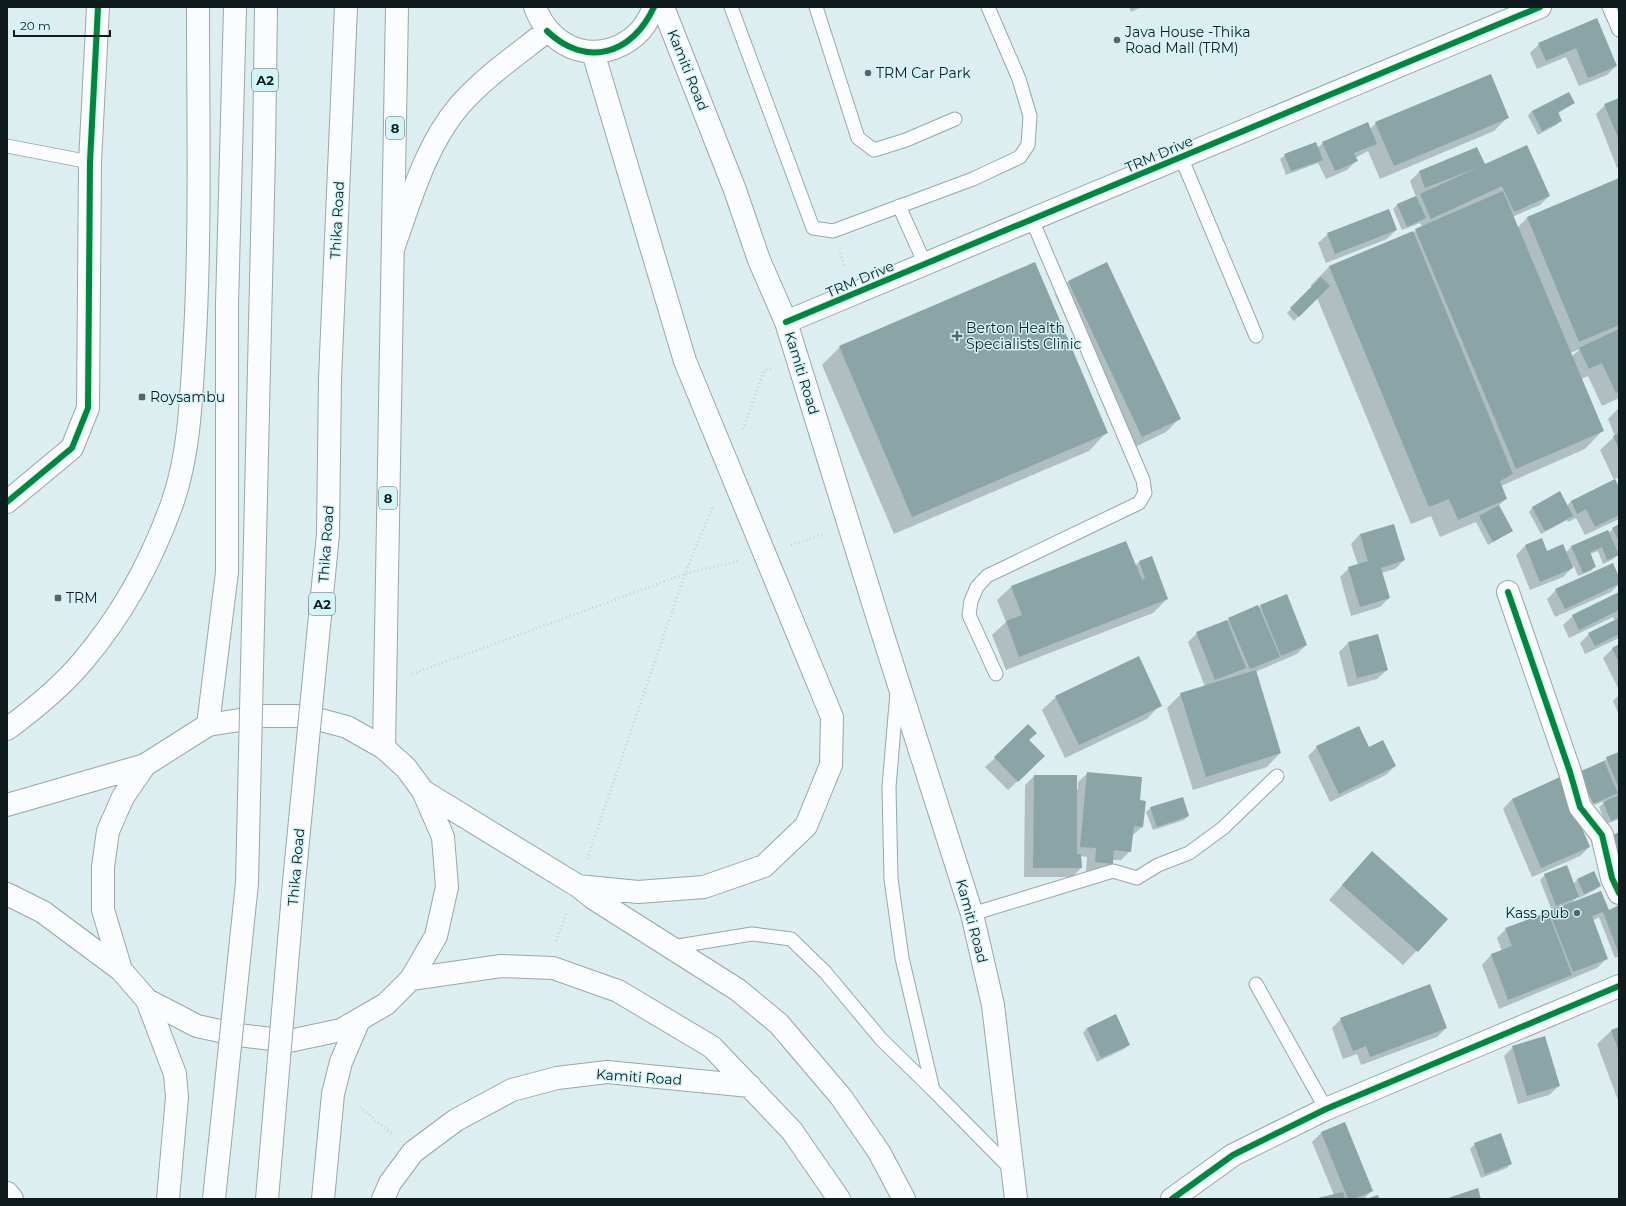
<svg xmlns="http://www.w3.org/2000/svg" width="1626" height="1206" viewBox="0 0 1626 1206" font-family="Montserrat,sans-serif">
<style>
.shadow{fill:#0003;fill-rule:evenodd}
.building{fill:#8ba4a6}
.lines{fill:none;stroke-linecap:round;stroke-linejoin:round}
.lane-casing{stroke:#99a7a8;stroke-width:15}
.street-casing{stroke:#99a7a8;stroke-width:24}
.secondary-casing{stroke:#99a7a8;stroke-width:24}
.highway-casing{stroke:#99a7a8;stroke-width:24}
.path{stroke:#c9cfcf;stroke-width:2.5;stroke-dasharray:1 3;stroke-linecap:butt}
.lane{stroke:#fafcfd;stroke-width:13}
.street{stroke:#fafcfd;stroke-width:22}
.secondary{stroke:#fafcfd;stroke-width:22}
.highway{stroke:#fafcfd;stroke-width:22}
.highway-bridge-casing{stroke:#99a7a8;stroke-width:24;stroke-linecap:butt}
.highway-bridge{stroke:#fafcfd;stroke-width:22}
.cycleway-casing{stroke:#d4f5f8;stroke-width:8}
.cycleway{stroke:#00873e;stroke-width:6}
.poi-dot{fill:#576566;stroke:#d4f5f8;stroke-width:1.5}
.labels{text-anchor:middle;dominant-baseline:central;stroke-width:3;stroke-linejoin:round;paint-order:stroke}
.shield{fill:#d4f5f8;stroke:#4a5c5e;stroke-width:1}
.shield-label{font-size:13px;font-weight:bold;fill:#0f1b1c}
.poi-label{font-size:14px;fill:#0f1b1c;stroke:#d4f5f8;text-anchor:start}
.street-label{font-size:14px;fill:#0f1b1c;stroke:#d4f5f8}
</style>
<rect width="100%" height="100%" fill="#dceef0"/>
<path class="shadow" d="M1129,7H1142L1131,12Z
M1597,19L1616,66L1607,75L1579,86L1566,57L1537,69L1530,53L1539,44Z
M1619,99V167L1617,168L1596,114L1605,105Z
M1574,103L1557,114L1561,120L1556,125L1538,135L1528,116L1532,111Z
M1508,117L1494,131L1380,179L1368,151L1355,158L1356,161L1347,170L1326,179L1318,163L1286,175L1280,159L1285,155L1317,148L1323,143L1370,129L1376,123Z
M1477,149L1484,166L1549,196L1540,205L1512,217L1517,228L1528,217L1619,181V398L1602,406L1588,376L1581,379L1602,431L1585,449L1501,486L1506,499L1498,506L1511,531L1488,545L1476,522L1440,537L1431,516L1411,524L1317,298L1294,321L1287,313L1312,288L1311,285L1329,267L1412,233L1422,227L1420,223L1402,230L1393,209L1397,205L1416,197L1410,181L1419,172ZM1580,349L1571,357L1570,353Z
M1396,230L1387,239L1326,263L1318,243L1328,234Z
M1069,281L1180,418L1166,432L1129,450L1055,295Z
M840,347L1106,433L1089,451L894,534L822,365Z
M1619,408V477L1614,479L1619,489V519L1585,535L1576,518L1568,522L1567,520L1541,534L1529,512L1533,507L1567,506L1571,501L1614,480L1600,450L1615,436L1608,419Z
M1619,525V554L1613,559L1603,564L1598,551L1590,554L1595,566L1591,571L1578,576L1574,566L1563,577L1530,590L1516,555L1525,546L1541,539L1546,552H1566L1571,547L1608,533Z
M1360,534L1404,560L1395,569L1381,573L1389,598L1380,607L1351,616L1340,577L1349,568L1358,565L1351,544Z
M1126,543L1135,566L1139,562L1151,558L1167,599L1153,613L1006,670L992,635L1006,622L997,600L1011,587Z
M1619,579V584L1611,592L1555,617L1547,599L1556,590Z
M1619,594V638L1585,654L1580,643L1589,634L1615,621L1613,617L1569,638L1563,625L1573,616Z
M1261,606L1306,645L1297,654L1255,672L1280,753L1267,767L1193,790L1167,708L1181,694L1205,687L1188,642L1197,633L1226,622L1229,619L1258,608Z
M1348,643L1387,670L1377,679L1348,687L1339,652Z
M1619,645V690L1603,658L1612,649Z
M1619,695V715L1613,701Z
M1056,697L1160,705L1147,719L1065,758L1042,710Z
M1317,747L1395,766L1386,775L1330,802L1308,756Z
M1619,753V819L1606,824L1599,807L1607,800L1595,805L1580,773Z
M995,758L1034,765L1008,790L985,767Z
M1088,773L1139,801L1142,827L1132,836L1130,851L1121,860H1112V863L1103,872L1086,871L1087,857L1081,856V868L1072,877H1024L1025,785L1034,776H1076V789H1078V782Z
M1512,799L1589,847L1580,856L1532,877L1503,809Z
M1151,808L1188,816L1184,820L1153,830L1146,812Z
M1359,866L1447,919L1403,965L1329,900Z
M1545,875L1573,884L1577,880L1600,886L1595,890L1579,898V896L1571,903L1600,892L1604,913L1619,907V956L1615,958L1599,917L1592,921L1607,958L1597,968L1499,1009L1482,965L1491,955L1502,951L1497,938L1506,929L1552,911L1540,880Z
M1341,1019L1446,1028L1437,1037L1361,1065L1357,1054L1343,1059L1332,1028Z
M1087,1028L1129,1045L1124,1049L1097,1062L1083,1033Z
M1619,1028V1103L1597,1044L1611,1031Z
M1513,1047L1559,1086L1549,1095L1518,1104L1504,1056Z
M1344,1123L1372,1191L1363,1199H1320L1334,1195L1312,1142L1321,1133Z
M1475,1144L1511,1163L1507,1168L1481,1178L1470,1149Z"/>
<path class="building" d="M1597,18L1617,66L1588,78L1576,48L1546,61L1538,43Z
M1491,74L1509,118L1394,166L1375,122Z
M1569,92L1575,103L1558,112L1562,121L1542,131L1532,111Z
M1619,98V140L1604,104Z
M1368,122L1377,144L1354,153L1358,161L1335,171L1322,142Z
M1316,142L1323,160L1291,171L1284,154Z
M1527,145L1550,196L1514,212L1502,186L1431,219L1420,194L1479,167L1425,188L1419,171L1477,147L1485,164Z
M1619,178V325L1579,342L1527,217Z
M1503,191L1604,431L1516,469L1415,229Z
M1416,196L1426,218L1407,227L1397,204Z
M1389,209L1397,230L1335,254L1327,233Z
M1413,231L1513,474L1500,481L1507,499L1458,520L1449,499L1429,507L1329,266Z
M1035,262L1108,433L912,517L839,346Z
M1107,262L1181,419L1142,437L1068,281Z
M1321,277L1330,286L1299,317L1290,308Z
M1619,329V391L1616,393L1602,363L1589,369L1579,348Z
M1619,433V449L1613,436Z
M1615,479L1619,487V515L1595,527L1586,509L1577,514L1571,501Z
M1560,491L1573,516L1545,531L1532,507Z
M1499,505L1513,531L1493,542L1479,516Z
M1394,524L1405,560L1381,568L1390,598L1360,607L1348,567L1368,561L1360,534Z
M1619,524V541L1612,528Z
M1608,530L1619,555L1607,560L1602,547L1590,552L1596,567L1583,573L1571,546Z
M1542,538L1547,551L1563,544L1573,568L1540,582L1525,545Z
M1126,541L1142,580L1145,578L1139,561L1152,556L1168,599L1019,657L1006,621L1022,615L1011,586Z
M1613,563L1619,577V584L1565,609L1555,589Z
M1619,592V610L1579,630L1572,615Z
M1287,594L1307,645L1281,656L1260,605Z
M1258,605L1280,657L1250,669L1228,618Z
M1619,618V634L1595,646L1588,633Z
M1227,620L1246,668L1215,680L1196,632Z
M1378,634L1388,670L1357,678L1348,642Z
M1619,644V663L1612,648Z
M1139,656L1162,706L1079,745L1055,696Z
M1256,670L1281,753L1206,777L1180,693Z
M1028,724L1037,733L1029,740L1045,756L1018,782L994,757Z
M1359,726L1369,747L1383,740L1396,766L1339,794L1316,746Z
M1619,752V789L1606,757Z
M1604,761L1618,793L1593,804L1579,772Z
M1087,772L1142,777L1140,800L1146,801L1143,827L1134,826L1131,852L1114,850L1113,864L1095,862L1096,848L1080,847Z
M1034,775H1077V854H1081L1082,868H1033Z
M1560,777L1590,847L1541,868L1512,799Z
M1619,795V817L1611,821L1603,802Z
M1183,797L1189,816L1157,827L1150,807Z
M1619,832V864L1607,838Z
M1372,851L1448,919L1418,952L1342,885Z
M1567,865L1579,897L1556,906L1544,874Z
M1594,871L1601,886L1584,894L1577,879Z
M1601,891L1609,910L1619,905V954L1603,912L1592,916L1608,959L1573,972L1549,911Z
M1548,912L1572,975L1508,1000L1491,954L1512,946L1505,928Z
M1430,984L1447,1028L1370,1057L1366,1046L1353,1051L1340,1018Z
M1116,1014L1130,1045L1101,1058L1087,1028Z
M1619,1027V1052L1611,1030Z
M1545,1036L1560,1086L1527,1096L1512,1046Z
M1345,1122L1373,1191L1353,1199H1348L1321,1132Z
M1501,1133L1512,1164L1485,1174L1474,1143Z
M1478,1188L1481,1199H1445Z
M1343,1192L1345,1199H1318V1198Z
M1378,1195L1379,1199H1366Z"/>
<g class="lines">
<defs>
<path id="lane" d="M731,7L813,228L833,231L973,179L1020,157L1028,145L1030,116L1019,79L988,7
M816,7L858,138L874,150L906,140L955,119
M1609,7L1619,30
M7,146L90,162
M1181,157L1256,336
M899,206L925,264
M996,674L969,615L971,601L977,587L987,576L1139,503L1145,493L1143,480L1032,220
M897,692L889,787L891,879L902,958L933,1090L1012,1170
M972,914L1113,871L1137,878L1158,865L1189,853L1223,828L1277,776
M672,947L752,934L791,939L825,972L881,1039L933,1090
M1256,984L1326,1109"/>
<path id="street" d="M786,322L1540,7
M7,502L72,448L88,408L90,162L98,7
M1508,592L1570,772L1580,807L1602,835L1612,878L1619,893
M1172,1199L1233,1155L1326,1109L1619,986"/>
<path id="secondary" d="M535,7C551,51 599,67 636,35C644,28 650,17 654,7
M663,7L735,190L759,260L786,322L883,635L972,914L993,1005L1016,1199
M394,246C411,198 426,145 459,106C483,78 518,54 547,31
M264,716H306L347,727L384,748L406,768L423,791L443,837L447,887L436,936L411,979L386,1004L341,1030L289,1041L238,1035L197,1026L147,1000L121,970L103,910V867L108,831L123,797L145,765L208,725Z
M7,729C33,710 62,686 83,661C122,615 153,558 173,501C189,454 191,402 194,353C201,238 198,122 198,7
M423,791L578,886L593,898L738,990L779,1024L841,1097L879,1152L904,1199
M7,805L145,765
M578,886L638,892L704,887L764,866L806,826L831,765L832,717L685,361L593,52
M7,894L43,912L121,970
M411,979L501,966L553,968L618,991L712,1047L792,1131L839,1199
M7,1193L12,1199
M383,1199L390,1183L413,1152L456,1120L512,1090L557,1078L607,1072L750,1086"/>
<path id="highway" d="M264,153L266,7
M208,725L227,572V304L235,7
M384,748L397,7
M147,1000L175,1074L177,1097L168,1199
M323,1199L333,1094L341,1062L359,1020"/>
</defs>
<use href="#lane" class="lane-casing"/>
<use href="#street" class="street-casing"/>
<use href="#secondary" class="secondary-casing"/>
<use href="#highway" class="highway-casing"/>
<path class="path" d="M840,253L845,267
M743,429L764,371L771,368
M791,545L824,534
M412,674L685,574L738,561
M587,859L685,574L713,506
M556,941L567,912
M360,1107L392,1134"/>
<use href="#lane" class="lane"/>
<use href="#street" class="street"/>
<use href="#secondary" class="secondary"/>
<use href="#highway" class="highway"/>
<defs>
<path id="highway-bridge" d="M214,1199L247,883L264,153
M267,1199L294,882L328,534L330,379L346,7"/>
</defs>
<use href="#highway-bridge" class="highway-bridge-casing"/>
<use href="#highway-bridge" class="highway-bridge"/>
<defs>
<path id="cycleway" d="M547,31C586,68 632,55 654,7
M786,322L1540,7
M7,502L72,448L88,408L90,162L98,7
M1508,592L1570,772L1580,807L1602,835L1612,878L1619,893
M1172,1199L1233,1155L1326,1109L1619,986"/>
</defs>
<use href="#cycleway" class="cycleway-casing"/>
<use href="#cycleway" class="cycleway"/>
</g>
<g class="poi-dot">
<circle cx="1117" cy="40" r="4"/>
<circle cx="868" cy="73" r="4"/>
<path d="M955 330h4v4h4v4h-4v4h-4v-4h-4v-4h4z"/>
<rect x="138" y="393" width="8" height="8" rx="2"/>
<rect x="54" y="594" width="8" height="8" rx="2"/>
<circle cx="1577" cy="913" r="4"/>
</g>
<g class="labels">
<g class="shield">
<rect x="252" y="69" width="26" height="22" rx="3"/>
<rect x="386" y="117" width="18" height="22" rx="3"/>
<rect x="379" y="487" width="18" height="22" rx="3"/>
<rect x="309" y="593" width="26" height="22" rx="3"/>
</g>
<g class="shield-label">
<text x="265" y="80">A2</text>
<text x="395" y="128">8</text>
<text x="388" y="498">8</text>
<text x="322" y="604">A2</text>
</g>
<g class="poi-label">
<text x="1125" y="32">Java House -Thika<tspan x="1125" dy="16">Road Mall (TRM)</tspan></text>
<text x="876" y="73">TRM Car Park</text>
<text x="966" y="328">Berton Health<tspan x="966" dy="16">Specialists Clinic</tspan></text>
<text x="150" y="397">Roysambu</text>
<text x="66" y="598">TRM</text>
<text x="1569" y="913" text-anchor="end">Kass pub</text>
</g>
<g class="street-label">
<text transform="translate(688 70) rotate(68)">Kamiti Road</text>
<text transform="translate(1159 154) rotate(-23)">TRM Drive</text>
<text transform="translate(337 220) rotate(-87)">Thika Road</text>
<text transform="translate(860 279) rotate(-23)">TRM Drive</text>
<text transform="translate(802 373) rotate(73)">Kamiti Road</text>
<text transform="translate(326 544) rotate(-86)">Thika Road</text>
<text transform="translate(296 867) rotate(-85)">Thika Road</text>
<text transform="translate(972 921) rotate(75)">Kamiti Road</text>
<text transform="translate(639 1077) rotate(4)">Kamiti Road</text>
</g>
</g>
<rect width="1626" height="1206" fill="none" stroke="#0f1b1c" stroke-width="16"/>
<path d="M14 30v6h96v-6" fill="none" stroke="#0f1b1c" stroke-width="2"/>
<text x="20" y="30" font-size="12" fill="#0f1b1c" stroke="#d4f5f8" stroke-width="3" paint-order="stroke">20 m</text>
</svg>
